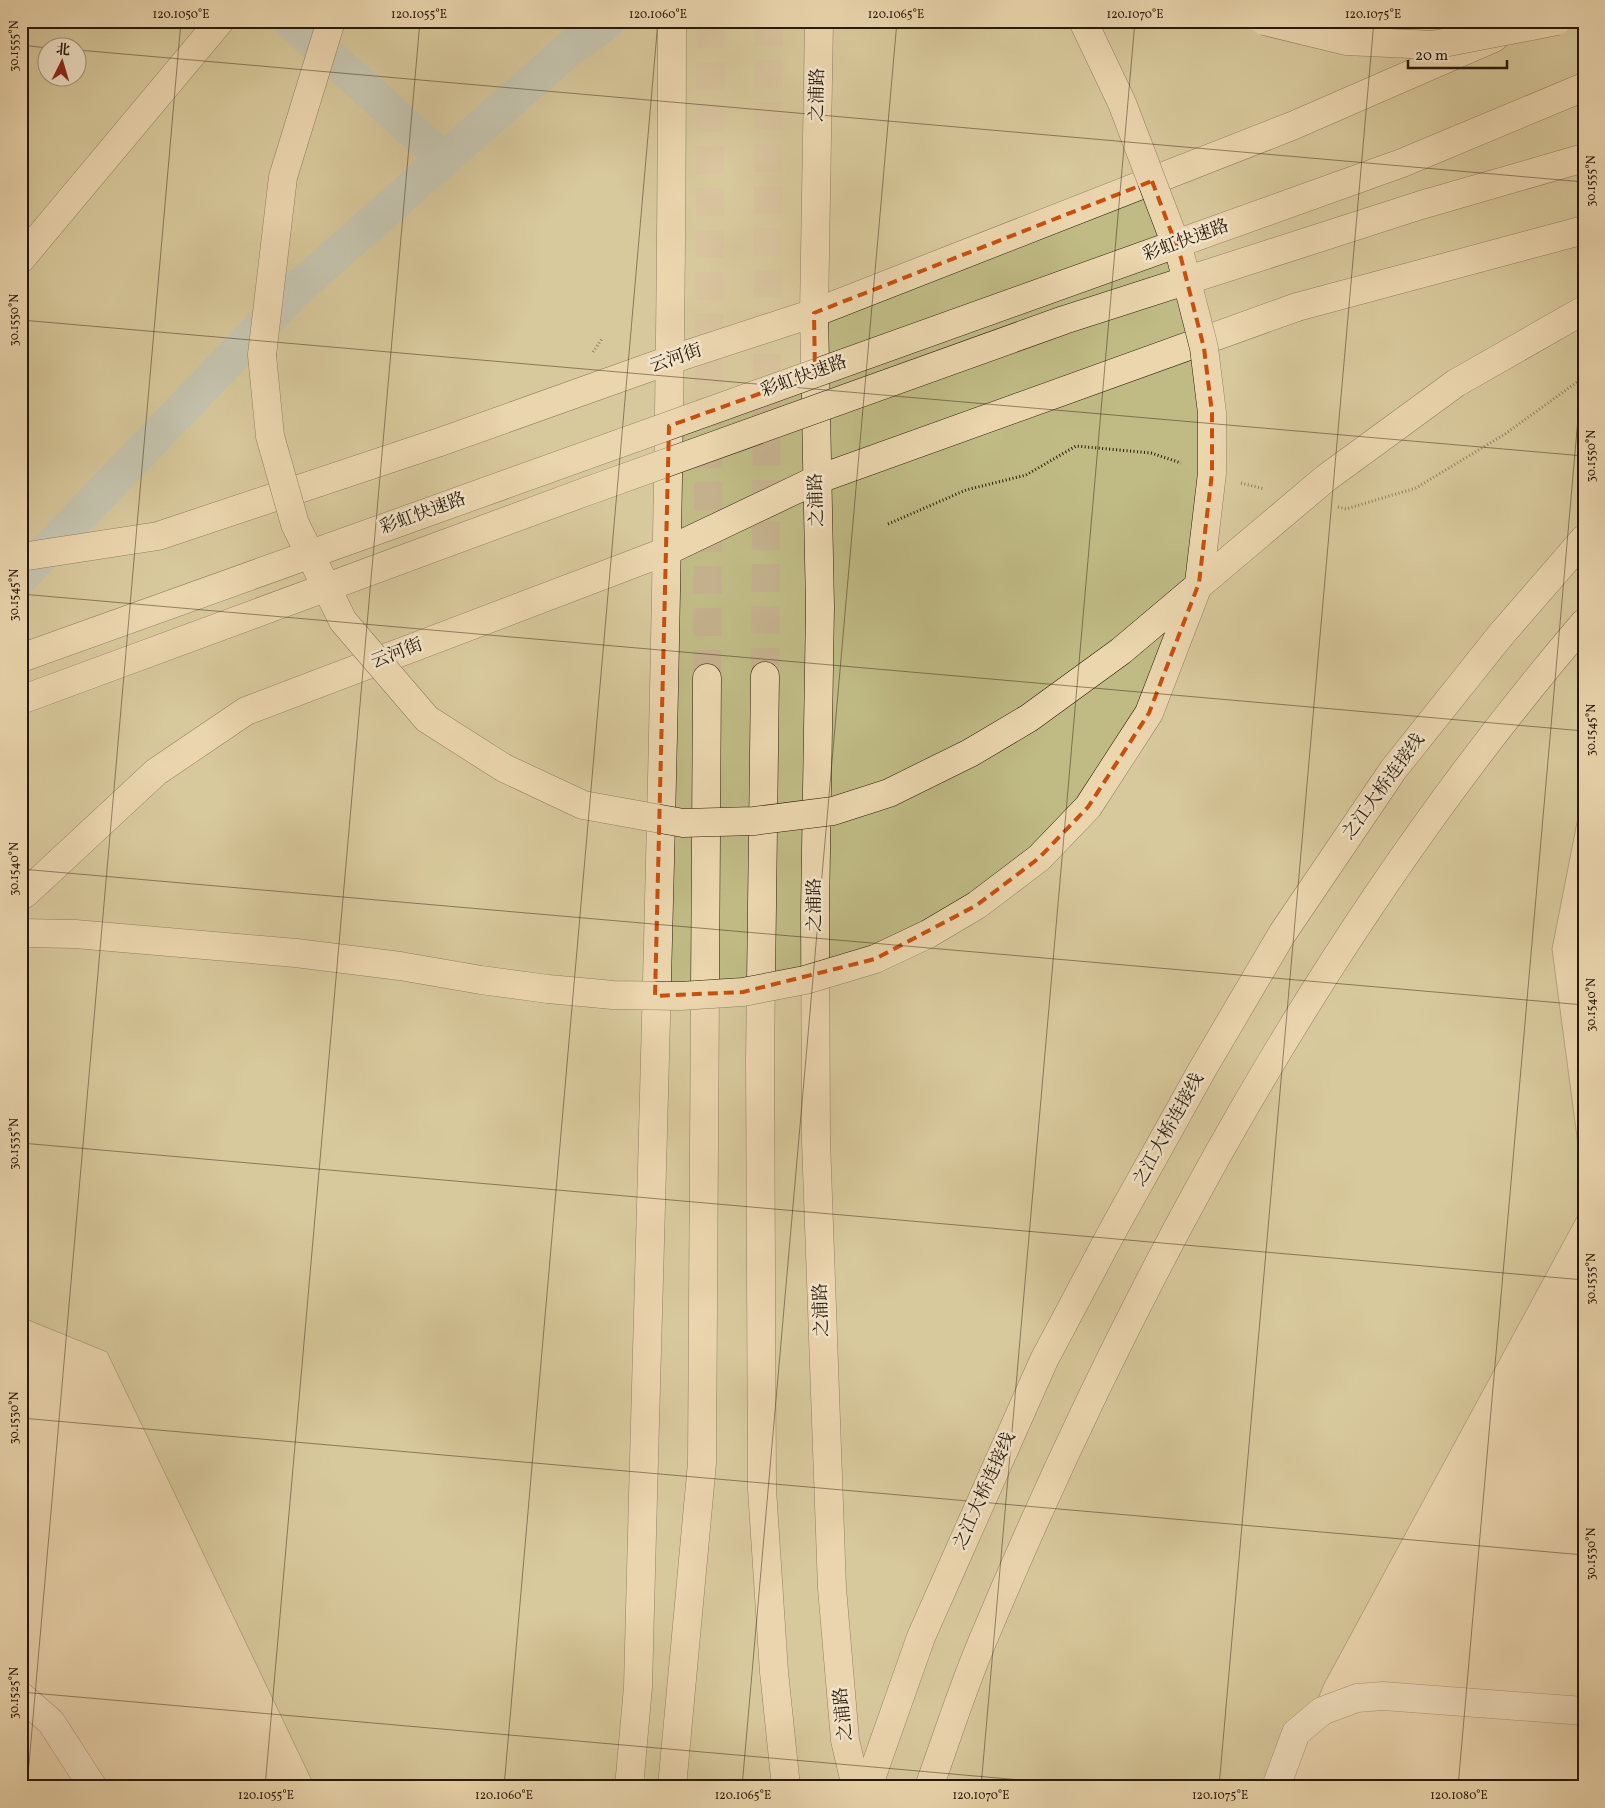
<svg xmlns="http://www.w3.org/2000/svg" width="1605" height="1808" viewBox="0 0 1605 1808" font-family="Vollkorn,'Noto Serif SC',serif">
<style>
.green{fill:#c0bb85;stroke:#746a48;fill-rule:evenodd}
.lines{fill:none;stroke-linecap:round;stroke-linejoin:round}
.canal{stroke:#9cb6b5;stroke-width:35}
.highway-tunnel{stroke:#c4b08d;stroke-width:28;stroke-dasharray:28 14;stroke-linecap:butt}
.minor-casing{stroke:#5a4833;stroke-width:29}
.major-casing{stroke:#29190a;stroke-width:29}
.highway-casing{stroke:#29190a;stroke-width:29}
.path{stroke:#29190a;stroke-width:3;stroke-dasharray:1 2.5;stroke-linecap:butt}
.minor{stroke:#f2e4ca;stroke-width:28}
.major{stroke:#ebd6ae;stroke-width:28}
.highway{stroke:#ebd6ae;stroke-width:28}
.highway-bridge-casing{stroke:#29190a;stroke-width:29;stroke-linecap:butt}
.highway-bridge{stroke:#ebd6ae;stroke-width:28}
.marked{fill:none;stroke:#cb4f0c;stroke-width:4;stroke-dasharray:10 6;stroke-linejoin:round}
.ticks{fill:none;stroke:#29190a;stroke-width:1;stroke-opacity:0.45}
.labels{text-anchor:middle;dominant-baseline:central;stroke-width:5;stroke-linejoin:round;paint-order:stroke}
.street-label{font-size:18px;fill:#29190a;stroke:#f2e4ca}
.neatline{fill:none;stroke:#29190a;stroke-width:2}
.ticks-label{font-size:12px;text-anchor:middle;fill:#29190a}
</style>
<rect width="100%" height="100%" fill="#ebd6ae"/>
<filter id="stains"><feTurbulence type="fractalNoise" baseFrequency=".004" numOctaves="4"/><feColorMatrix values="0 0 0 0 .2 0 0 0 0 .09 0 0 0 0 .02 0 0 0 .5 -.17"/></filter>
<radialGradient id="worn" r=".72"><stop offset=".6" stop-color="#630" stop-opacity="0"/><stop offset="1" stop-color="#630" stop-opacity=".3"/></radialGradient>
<path class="green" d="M21,21H1584V801L1580,807L1552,949L1584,1190V1204L1324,1684L1281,1787H315L107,1352L21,1317ZM48,48H78V78H48Z"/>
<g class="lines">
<path class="canal" d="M290,21L444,159
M21,577L299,287L569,49L608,21"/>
<path class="highway-tunnel" d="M765,676L769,21
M707,678L711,21"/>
<defs>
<path id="minor" d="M21,1696L51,1722L93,1787
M1276,1787L1296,1733L1322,1711L1357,1698L1383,1696L1584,1711"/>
<path id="major" d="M819,21L814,313L820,607L815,912L816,1141L832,1588L845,1740L856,1787
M21,557L158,536L440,442L670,360L814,313
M21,896L27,892L156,772L246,711L667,551L816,480
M629,1787L638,1687C652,1132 672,577 672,21"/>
<path id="highway" d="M21,259L220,21
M814,313L1292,126L1494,38
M262,355L283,177L331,21
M816,480L1297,307L1584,230
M765,676L760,1059L762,1489L774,1672L786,1787
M672,1787L702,1463L707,678
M868,1787L921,1637L1044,1360L1113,1230L1202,1070L1282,934L1393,770L1499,637L1584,539
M929,1787C946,1740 961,1693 980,1647C1133,1281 1325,926 1584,623"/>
</defs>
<use href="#minor" class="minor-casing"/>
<use href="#major" class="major-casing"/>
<use href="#highway" class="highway-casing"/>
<path class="path" d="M593,352L602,339
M1241,483L1264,489
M1338,507L1346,509L1416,488L1505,434L1584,377
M888,524L966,490L1026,475L1076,446L1151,453L1181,463"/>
<use href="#minor" class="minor"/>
<use href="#major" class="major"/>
<use href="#highway" class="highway"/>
<defs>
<path id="highway-bridge" d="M1264,21L1346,41L1433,45L1557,21
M262,355L270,436L295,524L343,621L427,719L504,768L583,805L683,823L754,821L833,811L889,793L970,753L1029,718L1121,651L1326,478L1456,383L1584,310
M21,658L1402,163L1584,87
M21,700L585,492L1064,320L1421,205L1584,158
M21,933L75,934L296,953L400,966L481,980L548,989L613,995L680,996L743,992L805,980L875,959L928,934L977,905L1039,858L1088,807L1149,713L1199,583L1212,473V413L1204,348L1181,258L1122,103L1083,21"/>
</defs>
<use href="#highway-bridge" class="highway-bridge-casing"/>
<use href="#highway-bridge" class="highway-bridge"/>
</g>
<path d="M0 0H1605V1808H0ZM1152,181L1181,258L1204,348L1212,413V473L1199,583L1149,713L1088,807L1039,858L977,905L875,959L743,992L655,996L669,426L815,374L814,313Z" fill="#ebd6ae" fill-opacity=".55" fill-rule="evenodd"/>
<path class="marked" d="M1152,181L1181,258L1204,348L1212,413V473L1199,583L1149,713L1088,807L1039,858L977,905L875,959L743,992L655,996L669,426L815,374L814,313Z"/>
<path class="ticks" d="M21,45L48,48M78,50L1584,182M21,320L1584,456M21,594L1584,731M21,869L1584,1005M21,1143L1584,1280M21,1418L1584,1555M21,1692L1100,1787M27,1787L181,21M265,1787L420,21M504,1787L658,21M742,1787L897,21M981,1787L1135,21M1219,1787L1374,21M1458,1787L1584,350"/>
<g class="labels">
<g class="street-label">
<text transform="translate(818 95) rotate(-89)">之浦路</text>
<text transform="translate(1186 241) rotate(-20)">彩虹快速路</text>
<text transform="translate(676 359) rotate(-19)">云河街</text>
<text transform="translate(804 377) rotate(-20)">彩虹快速路</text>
<text transform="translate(817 500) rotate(-92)">之浦路</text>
<text transform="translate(423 514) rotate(-20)">彩虹快速路</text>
<text transform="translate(397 654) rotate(-21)">云河街</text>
<text transform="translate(1384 787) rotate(-54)">之江大桥连接线</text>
<text transform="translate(815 905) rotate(-90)">之浦路</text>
<text transform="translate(1169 1130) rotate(-61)">之江大桥连接线</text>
<text transform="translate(822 1310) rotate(-92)">之浦路</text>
<text transform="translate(985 1491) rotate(-66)">之江大桥连接线</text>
<text transform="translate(844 1714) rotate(-96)">之浦路</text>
</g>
</g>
<rect width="1605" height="1808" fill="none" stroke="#ebd6ae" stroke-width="55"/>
<g transform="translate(62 62) rotate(5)"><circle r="24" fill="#f2e4ca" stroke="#a2937d"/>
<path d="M0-4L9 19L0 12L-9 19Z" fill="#8f2418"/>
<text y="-8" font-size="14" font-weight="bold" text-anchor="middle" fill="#29190a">北</text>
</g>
<path d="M1408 60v8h99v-8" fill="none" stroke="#29190a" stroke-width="2.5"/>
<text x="1415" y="60" font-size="15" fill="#29190a" stroke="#f2e4ca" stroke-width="4" paint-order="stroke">20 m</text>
<rect x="28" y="28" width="1550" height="1752" class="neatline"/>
<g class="ticks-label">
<text x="181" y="18">120.1050°E</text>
<text x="419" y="18">120.1055°E</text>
<text x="658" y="18">120.1060°E</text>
<text x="896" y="18">120.1065°E</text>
<text x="1135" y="18">120.1070°E</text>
<text x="1373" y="18">120.1075°E</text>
<text transform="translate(14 46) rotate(-90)" y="4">30.1555°N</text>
<text transform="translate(1591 181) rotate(-90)" y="4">30.1555°N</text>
<text transform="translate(14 320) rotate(-90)" y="4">30.1550°N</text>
<text transform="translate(1591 456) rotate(-90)" y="4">30.1550°N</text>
<text transform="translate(14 595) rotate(-90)" y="4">30.1545°N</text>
<text transform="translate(1591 730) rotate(-90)" y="4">30.1545°N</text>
<text transform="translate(14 869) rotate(-90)" y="4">30.1540°N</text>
<text transform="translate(1591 1005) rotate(-90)" y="4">30.1540°N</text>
<text transform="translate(14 1144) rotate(-90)" y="4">30.1535°N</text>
<text transform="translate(1591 1279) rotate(-90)" y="4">30.1535°N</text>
<text transform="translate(14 1418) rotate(-90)" y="4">30.1530°N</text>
<text transform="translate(1591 1554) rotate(-90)" y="4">30.1530°N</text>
<text transform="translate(14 1693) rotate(-90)" y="4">30.1525°N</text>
<text x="266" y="1799">120.1055°E</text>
<text x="504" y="1799">120.1060°E</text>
<text x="743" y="1799">120.1065°E</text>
<text x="981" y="1799">120.1070°E</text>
<text x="1220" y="1799">120.1075°E</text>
<text x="1459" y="1799">120.1080°E</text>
</g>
<rect width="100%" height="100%" filter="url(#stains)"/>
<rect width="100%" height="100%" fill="url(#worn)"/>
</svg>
